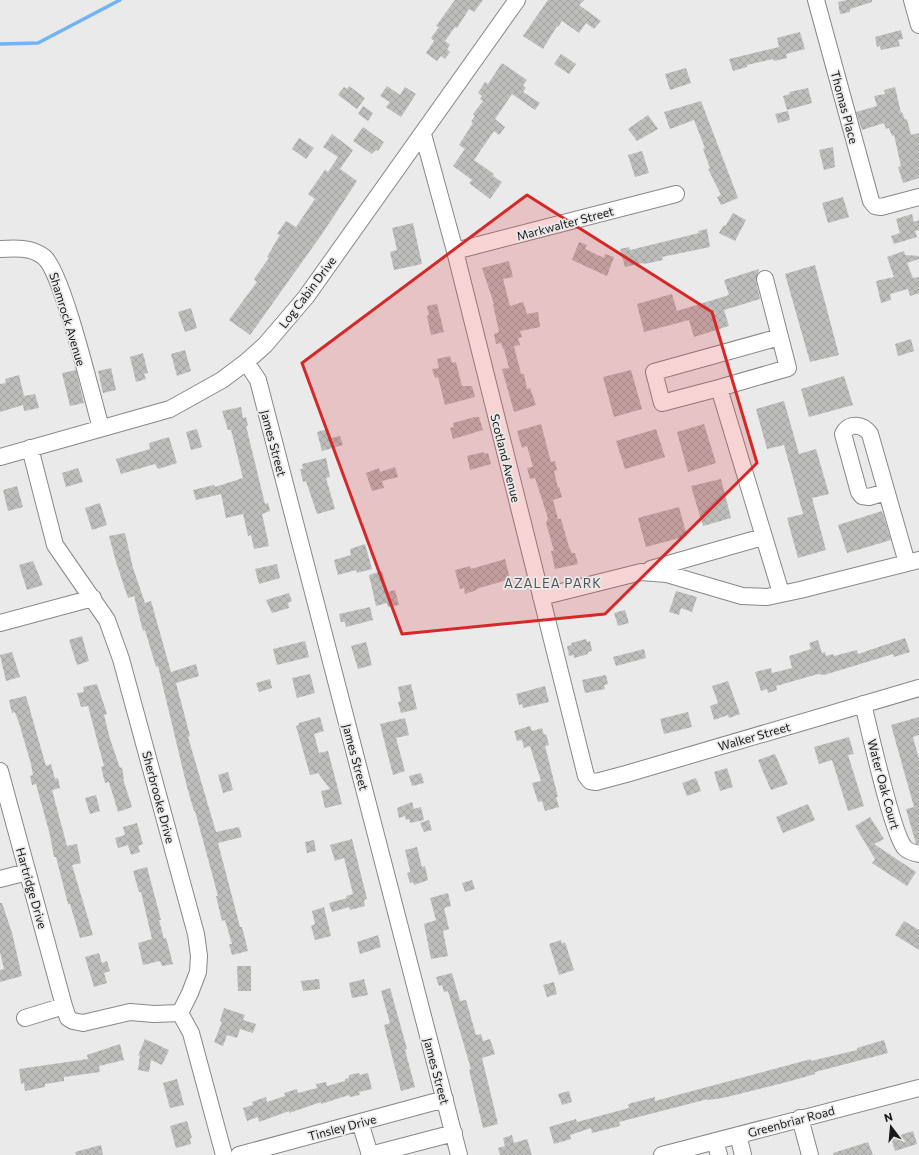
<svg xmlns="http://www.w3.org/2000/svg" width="919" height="1155" viewBox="0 0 919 1155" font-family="Commissioner,sans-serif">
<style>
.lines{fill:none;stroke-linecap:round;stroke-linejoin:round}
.stream{stroke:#70b4f6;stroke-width:3.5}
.building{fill:url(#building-cross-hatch)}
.minor-casing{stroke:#878889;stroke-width:18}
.minor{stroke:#fff;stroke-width:16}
.marked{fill:#d62828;fill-opacity:0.2;stroke:#d62828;stroke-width:3;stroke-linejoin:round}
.labels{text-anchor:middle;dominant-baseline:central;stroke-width:3.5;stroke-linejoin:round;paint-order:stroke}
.street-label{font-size:12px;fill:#19191a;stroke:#eaeaeb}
.neighbourhood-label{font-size:13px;letter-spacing:1px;fill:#515253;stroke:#eaeaeb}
</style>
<defs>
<pattern id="building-cross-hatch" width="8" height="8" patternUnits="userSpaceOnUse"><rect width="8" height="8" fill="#bdbdbc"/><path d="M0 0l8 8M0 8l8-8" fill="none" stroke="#a2a2a1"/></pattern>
</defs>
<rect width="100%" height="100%" fill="#eaeaeb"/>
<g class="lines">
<path class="stream" d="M0,44L38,43L120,0"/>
</g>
<path class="building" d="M455,0H483L474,12L469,9L457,28L455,27L445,41L450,45L447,49L450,52L445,59L441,56L437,61L426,53L434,41L431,38L439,27L436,26Z
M548,0H584L579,5L601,21L594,29L586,23L579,33L562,21L558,27L557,26L543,49L523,36Z
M847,0H872V2L850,9V12L840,14L838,2Z
M901,30L903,39L898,40L900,46L881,50L880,46L877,47L875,37Z
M800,32L805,49L786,54L787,58L774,61L773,59L747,65V67L733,71L729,59L779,47L777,38Z
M561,54L576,64L569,74L554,64Z
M502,63L527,80L523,85L526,88L523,92L540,103L535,110L512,94L495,119L505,127L499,135L494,131L474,160L494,174L493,176L502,182L490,199L469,183L472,180L453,166L465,149L459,145L473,123L471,122L475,116L473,114L483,101L480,99L482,96L478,93L485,82L488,84Z
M686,68L691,83L670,90L665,74Z
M349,86L365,98L357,109L338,95L344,87L347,89Z
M387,86L400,95L405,87L416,94L401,117L386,107L390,102L380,96Z
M895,87L901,113L902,112L905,120L907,119L911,135L919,133V178L903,183L898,167L901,166L894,135L892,136L889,128L886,129L884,123L862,130L856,112L877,106L874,96L885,94L884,90Z
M808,88L812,103L787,110L783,96L790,94L789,92Z
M701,101L738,198L721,205L717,197L721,195L708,169L710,168L703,149L705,148L694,120L670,129L664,112Z
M363,106L373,113L368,121L358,114Z
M788,111L790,120L778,123L775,114Z
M648,115L658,129L637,141L628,129Z
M363,127L384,142L378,151L376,150L372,154L353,141Z
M332,134L353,150L340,169L357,181L322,234L250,335L229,320L257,282L254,279L269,258L267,257L280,235L277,234L286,221L296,227L315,199L308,194L325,170L328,172L338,157L323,147Z
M299,138L314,148L306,159L292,149Z
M833,147L835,167L824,170L819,150Z
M642,151L649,173L635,177L628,155Z
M843,197L849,217L828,223L822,203Z
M733,213L746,220L735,241L719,233L723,226L726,225Z
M912,214L914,222L919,220V230L915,231L917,237L894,244L891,236L900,233L896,219Z
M413,223L422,264L394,270L390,252L397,250L392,228Z
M707,229L710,247L662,257L663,260L644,264L642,263L625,267L620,249L629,247L630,250L699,233L698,231Z
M579,242L587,245L585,249L604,258L605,254L614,257L607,276L572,260Z
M904,251L905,255L919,256V259L907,263L913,278L919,277V293L910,296L908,289L890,294L891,300L881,303L876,281L894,277L887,257Z
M509,261L513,277L503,279L510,306L523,302L527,314L538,312L540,327L520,331L522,337L518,338L520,345L514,346L521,374H524L527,389L530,388L536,405L514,412L502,369L509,368L504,349H503L501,343L496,344L494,334L499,332L493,304H494L482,268Z
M815,265L839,355L810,362L785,274Z
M759,269L756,281L760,299L724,310L729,326L694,337L689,320L644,332L637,304L672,294L677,311L729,295L724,280Z
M437,304L444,332L431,335L427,316L429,315L427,306Z
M191,308L197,328L185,332L178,312Z
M911,339L914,351L898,356L895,344Z
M185,350L191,371L177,376L171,354Z
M143,353L148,373L144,374L146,379L136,382L130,357Z
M450,356L452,363L456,362L462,386H472L475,397L445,405L438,377L435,378L432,369L439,368L437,359Z
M111,368L116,390L103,393L98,371Z
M76,370L84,403L70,406L62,373Z
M631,370L642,409L614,417L603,377Z
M19,375L24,396L35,394L39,408L24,411L23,405L0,412V384L6,383L5,379Z
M844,376L853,405L809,417L801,389Z
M784,401L799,454L816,449L829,494L812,498L826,550L798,558L787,518L803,514L784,445L767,449L756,409Z
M241,407L243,418L246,417L248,426H246L265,504L268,503L270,511L262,514L269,546L254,549L251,535L248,536L243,514L226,518L221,494L196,500L193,490L214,485L215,487L243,478L231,430H228L222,411Z
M475,417H479L483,430L453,439L450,428L454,427L453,423Z
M541,424L551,462L555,461L557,470L554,471L558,488L559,487L562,497L553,500L558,519H561L569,547L572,553H575L578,564L555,569L551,551H554L546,523L548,518L535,478L530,479L527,468L533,467L527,446L522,448L517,431Z
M704,424L716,463L688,472L677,432Z
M197,429L202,447L191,450L186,432Z
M328,429L331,438L340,436L343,445L322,451L317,432Z
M656,429L665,457L625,469L616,441Z
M169,437L177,463L158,469L155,464L121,474L116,459L150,449L149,443Z
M484,452V454L488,453L491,464L470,470L467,456Z
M326,458L330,477L326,478L335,509L317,514L306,481L303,482L300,469H303L302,464Z
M395,467L398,477L382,481L384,488L372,491L366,473L379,468L380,472Z
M78,468L83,482L66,487L62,473Z
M721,479L731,518L703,526L691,486Z
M17,486L23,507L8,511L3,490Z
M100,503L107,525L92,530L85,508Z
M679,507L687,536L646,547L638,518Z
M882,511L891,540L847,553L838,525Z
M125,533L133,568L145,603L151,601L171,672L196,664L199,676L176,683L190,736L188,737L216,832L239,827L242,837L218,843L240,927H242L248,951L232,955L229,944H232L225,920L222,921L216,896H218L195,811H194L187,787L158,666L156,667L145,630L143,631L134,596L128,598L116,562L109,536Z
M365,544L372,569L357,573L356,570L338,575L334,560L351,555L350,549Z
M505,559L510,579L476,589L477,590L465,594L464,588L460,589L455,570L470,566L471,569Z
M33,561L43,585L27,590L19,565Z
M277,564L280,578L259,584L255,569Z
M382,571L388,592L395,590L399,605L388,607L387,603L376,606L369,575Z
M676,591L697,597L692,612L681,608L679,615L669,612Z
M289,593L292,601L288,603L289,608L272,613L266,600Z
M370,607L373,620L346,627L345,622H341L339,614Z
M625,610L629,623L618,626L614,613Z
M82,636L89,661L77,665L69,640Z
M905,638L910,652L894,657L893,654L824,675L818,674L776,686L777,690L768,693L767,689L761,691L755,672L771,668L772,673L792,668L789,656L811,649L809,643L818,640L822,653L825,652L826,656L833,654L834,656L857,650L858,654Z
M586,639L587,642L590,641L592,651L588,652V654L574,658V655L569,656L567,646L572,645L571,643Z
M305,641L309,657L277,665L273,649Z
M366,642L372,665L358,669L351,646Z
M644,649L646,658L616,666L613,657Z
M12,652L20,677L6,681L0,655Z
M310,674L315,693L297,698L292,678Z
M606,675L608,684L604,685L605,689L585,693L582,680Z
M270,679L272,688L259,692L256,683Z
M728,681L740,714L729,718L728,715L714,720L710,706L718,703L712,686Z
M97,684L107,714L104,715L110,739L120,768L122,767L124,779H123L132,807L118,812L109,782L105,783L101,767L104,766L88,706L81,707L77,693L84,692L83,687Z
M411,684L417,709L401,713L398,702L401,701L398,687Z
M545,686L549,702L523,708L522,704L519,705L516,694Z
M26,696L46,766L51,764L55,779L58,778L60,788L52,790L67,846L77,844L81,863L72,865L93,935L80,938L70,904H68L56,857H54L50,835L36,784L32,785L30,776L33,775L31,764L19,723L15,712L12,713L9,700Z
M688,712L692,727L664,734L660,719Z
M320,717L324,731L314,734L319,753L328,751L342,804L325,808L321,791L330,789L318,773L310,775L296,726L299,725V723Z
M919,717V735L913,737L919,759V844H916L906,809L914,807L891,725Z
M405,718L409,735L396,738L405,771L393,775L380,724Z
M530,726L532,731L542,728L544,735L546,734L549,745L545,746L558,797H556L559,807L545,811L542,801L538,802L532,783L541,781L530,746L524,748L522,740L517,741L514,731Z
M849,737L854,754L848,755L864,806L848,811L832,760L819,764L814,747Z
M775,754L788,784L771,790L758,760Z
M727,768L733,787L720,791L714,772Z
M228,772L233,790L223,793L218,775Z
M421,773L424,783L412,786L409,776Z
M696,778L701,791L687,796L682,783Z
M96,795L100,811L90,814L85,798Z
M412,802L414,809L421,807L424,820L410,823L409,819L406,820L405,816L399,818L397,808Z
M808,804L815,820L783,833L776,817Z
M870,817L884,839L874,844L916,872L907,886L872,863L875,859L855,826Z
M429,820L432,830L424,832L420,823Z
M137,823L143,844L138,846L140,852L131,855L128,845L118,848L115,838L125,835L123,827Z
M352,839L367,899L364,900L365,906L350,910L349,907L332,912L329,903L347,898L346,896L353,894L344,858L335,861L330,845Z
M314,840L316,851L307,853L305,842Z
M417,847L422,867L425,866L428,880L414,885L413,882L410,883L407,873L410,872V870L405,850Z
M147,867L161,920H159L164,939L166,938L173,964L162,966L160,961L143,965L138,943L152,939L141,892H139L133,871Z
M472,880L475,889L465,892L462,883Z
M448,893L451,906L444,908L449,929L443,931L448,956L431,959L424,924L436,920L430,898Z
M0,903H2L12,933L22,976L0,982V970L4,969L0,952Z
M324,907L331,936L315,940L311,926L315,924L312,911Z
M904,921L919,930V950L895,935Z
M378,935L381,947L360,954L357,942Z
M561,940L562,944L565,942L574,970L559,975L549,944Z
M99,953L102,963L107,961L110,971L104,973L107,983L94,987L85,957Z
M237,966H251V991H238Z
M452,973L460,1001L466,1000L476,1035L481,1034L483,1041L490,1039L495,1054L482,1058L498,1124L483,1128L469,1070L471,1069L448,991L444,992L442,985L439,986L436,977Z
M319,979L320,989L303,991L301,981Z
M364,979L368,995L352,998L349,983Z
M554,982L557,994L547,997L543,985Z
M390,988L407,1049L405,1050L415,1087L401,1091L384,1025L390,1023L381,991Z
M224,1008L245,1015L243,1020L256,1024L253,1033L240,1029L237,1038L227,1035L223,1046L214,1042L222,1022L220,1021Z
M145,1039L169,1050L162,1065L151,1060L149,1072L138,1070L140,1055L138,1056Z
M884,1040L888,1053L815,1072V1074L787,1082L723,1098L708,1100V1099L619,1122L620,1126L592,1133L591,1128L570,1135L571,1139L554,1144L549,1127L576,1119L577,1122L629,1108L628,1104L655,1097V1101L811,1059V1061L857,1050V1048Z
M120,1044L124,1060L99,1066L100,1072L64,1077V1081L45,1084V1087L25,1091L24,1083L21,1084L19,1069L88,1059L87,1055Z
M359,1073L360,1075L368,1073L372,1089L359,1092L360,1095L350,1097L349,1095L321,1104V1102L289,1113V1111L259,1122L258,1117L247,1121L243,1108L253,1105L252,1102L266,1097L267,1102L285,1096L284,1093L297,1089L298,1093L317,1088L316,1084L326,1082L327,1086L345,1081V1079L349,1078V1075Z
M177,1079L184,1105L170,1108L163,1083Z
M569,1091L572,1102L562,1105L558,1094Z
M187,1121L192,1138H190L191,1144L176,1148L170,1126Z
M913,1131L917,1144L895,1151L891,1138Z
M512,1135L514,1143L527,1139L532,1155H500L498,1148L505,1146L503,1138Z
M868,1142L873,1155H834L833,1153Z
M101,1145L103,1155H76L75,1152Z"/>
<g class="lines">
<defs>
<path id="minor" d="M816,0L871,201L875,206L881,207L919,197
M912,0L919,25
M423,134L455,251L586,776L590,781L596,782L626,774L919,688
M0,249C14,248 32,247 44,257C63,273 92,397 101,428
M455,251L676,194
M780,337L788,368L719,388L781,593
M246,362L258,380L459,1155
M719,388L662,403L654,372L780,337L765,279
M30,448L55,545L107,620L121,659L196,934L199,956L198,972L190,993L180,1013
M0,457L170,409L222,380L246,362L265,345L306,297L517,0
M886,492L869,497L862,496L859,492L843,434C849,422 863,424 870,434L907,563
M651,569L763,537
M541,597L641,572L667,574L742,596L767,597L800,590L919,560
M0,623L93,598
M863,704C869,728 893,836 905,848C909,852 914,853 919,854
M0,771L64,1006
M0,879L27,872
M180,1013L191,1033L224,1155
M25,1018L64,1006L68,1018L73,1021L83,1023L130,1012L154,1014L180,1013
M800,1118L810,1155
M360,1122L370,1155
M738,1135L743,1155
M715,1141L719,1155
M239,1155L445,1099
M370,1155L454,1133
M662,1155L919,1088"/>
</defs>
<use href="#minor" class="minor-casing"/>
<use href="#minor" class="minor"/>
</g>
<path class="marked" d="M527,195L712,312L757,463L605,614L402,634L302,363Z"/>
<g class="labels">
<g class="street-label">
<text transform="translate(845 107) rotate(75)">Thomas Place</text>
<text transform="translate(565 223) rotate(-15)">Markwalter Street</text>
<text transform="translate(307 292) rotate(-53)">Log Cabin Drive</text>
<text transform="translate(68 319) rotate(73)">Shamrock Avenue</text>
<text transform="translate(274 443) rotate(75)">James Street</text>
<text transform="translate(506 458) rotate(76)">Scotland Avenue</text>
<text transform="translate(754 736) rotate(-16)">Walker Street</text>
<text transform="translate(356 757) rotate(75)">James Street</text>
<text transform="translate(884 784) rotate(75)">Water Oak Court</text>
<text transform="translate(159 797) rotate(75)">Sherbrooke Drive</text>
<text transform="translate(32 888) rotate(74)">Hartridge Drive</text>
<text transform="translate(437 1071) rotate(75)">James Street</text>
<text transform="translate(791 1121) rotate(-15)">Greenbriar Road</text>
<text transform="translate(342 1127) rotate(-15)">Tinsley Drive</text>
</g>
<g class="neighbourhood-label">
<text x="553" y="583">AZALEA PARK</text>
</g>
</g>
<g transform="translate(891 1127) rotate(344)" stroke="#eaeaeb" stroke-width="3" paint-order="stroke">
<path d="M0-3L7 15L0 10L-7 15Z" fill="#19191a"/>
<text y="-6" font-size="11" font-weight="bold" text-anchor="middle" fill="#19191a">N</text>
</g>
</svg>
